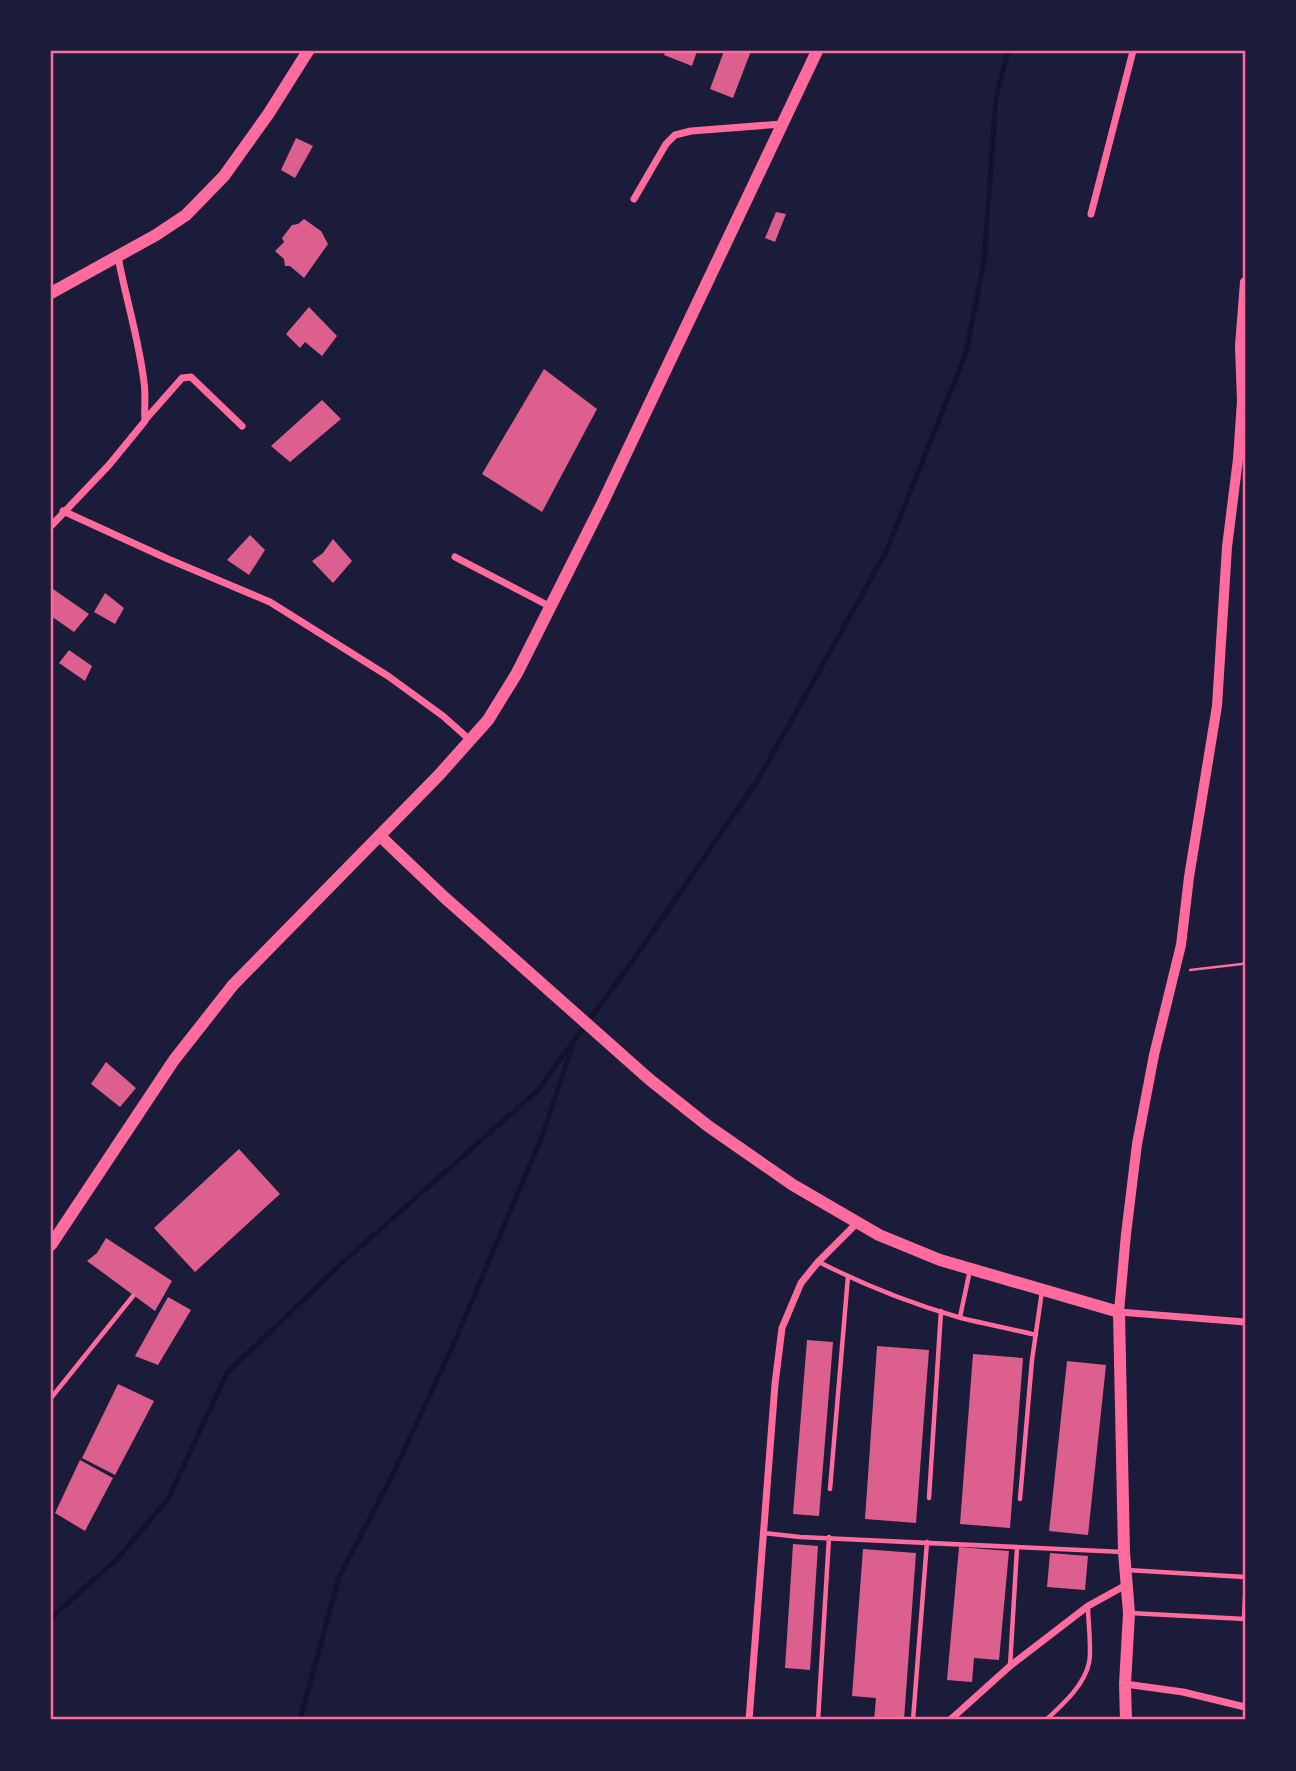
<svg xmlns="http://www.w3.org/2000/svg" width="1296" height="1771" viewBox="0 0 1296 1771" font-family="Merriweather,serif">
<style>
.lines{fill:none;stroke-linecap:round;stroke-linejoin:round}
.stream{stroke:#12122b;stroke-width:5}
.building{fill:#dd5f8e}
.path{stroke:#ff6b9d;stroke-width:2.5}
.service{stroke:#ff6b9d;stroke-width:4.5}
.minor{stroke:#ff6b9d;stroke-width:7}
.tertiary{stroke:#ff6b9d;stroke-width:10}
.secondary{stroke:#ff6b9d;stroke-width:12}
.neatline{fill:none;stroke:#ff6b9d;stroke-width:2.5}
</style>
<rect width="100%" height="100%" fill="#1b1b3a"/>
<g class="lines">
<path class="stream" d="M51,1618L118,1558L168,1499L227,1373L342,1263L538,1090L639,952L759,778L886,552L966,353L984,261L996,98L1008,51
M300,1720L339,1577L392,1476L455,1341L543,1134L572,1047"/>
</g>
<path class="building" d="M666,51H697L692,66L664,55Z
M724,51H751L733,98L710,89Z
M296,138L313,146L295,178L281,170Z
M776,212L786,214L775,242L765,238Z
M304,219L321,231L328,244L304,278L290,266H285L284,259L275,251L284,242L282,238L292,225L298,224Z
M309,307L337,336L322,356L305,342L300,348L286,334Z
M544,369L597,409L542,512L482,474Z
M322,400L341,419L290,462L271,446Z
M250,535L265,550L249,575L227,560Z
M333,539L352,561L333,583L312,561L323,553Z
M53,589L89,614L74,632L51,616V593Z
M105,593L124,608L115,624L94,612Z
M69,650L92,666L85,681L59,663Z
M106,1062L136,1088L120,1107L91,1084Z
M239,1149L280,1194L195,1272L154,1228Z
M106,1238L172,1281L155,1311L87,1261L97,1253Z
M168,1297L191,1310L158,1365L135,1356Z
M807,1340L833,1342L819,1516L793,1514Z
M877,1346L929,1350L916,1523L865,1519Z
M973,1354L1023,1358L1010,1528L960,1524Z
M1067,1361L1106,1365L1088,1535L1049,1531Z
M118,1384L154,1401L115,1475L82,1458Z
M80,1460L113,1478L85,1531L55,1513Z
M793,1544L818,1546L810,1670L785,1668Z
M959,1547L1009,1551L999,1660L974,1658L972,1682L947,1680Z
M863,1549L916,1553L904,1720H874L876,1698L852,1696Z
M1050,1553L1088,1556L1085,1590L1047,1587Z"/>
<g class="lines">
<path class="path" d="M1190,970L1242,964L1245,962"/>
<path class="service" d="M819,1262C864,1285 912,1304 961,1318C986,1324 1011,1329 1036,1335
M960,1317L970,1270
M51,1398L133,1296
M830,1489L848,1276
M929,1498L941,1311
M1020,1499L1032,1360L1042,1291
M764,1533L800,1537L1123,1552
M1127,1570L1245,1577
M1130,1613L1245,1619
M1244,1619L1245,1597
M1010,1666L1017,1548
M818,1720L829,1537
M913,1720L927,1542
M1046,1720C1062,1705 1084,1686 1089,1663C1092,1650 1088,1622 1088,1607"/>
<path class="minor" d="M634,199L666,144L675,135L691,131L782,124
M1091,214L1133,51
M145,420L182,378L191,377L242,426
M63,511L168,559L270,602L388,676L443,716L470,740
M51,526L109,465L145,421C144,408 146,395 144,382C139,340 126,299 118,257
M455,557L551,607
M1119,1312L1245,1322
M1125,1684L1183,1692L1245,1707
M749,1720L775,1384L782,1328L801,1283L818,1262L858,1222
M950,1720L1010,1666L1088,1606L1126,1585"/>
<path class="tertiary" d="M1119,1312L1126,1234L1137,1144L1154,1055L1181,945L1189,877L1217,706L1227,547L1238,459L1242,401L1240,346L1245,282"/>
<path class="secondary" d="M51,293L156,235L186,215L224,176L269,113L308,51
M380,836L444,897L649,1079L708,1126L793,1185L879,1235L940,1260L1119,1312L1124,1552L1129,1613L1125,1684L1126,1720
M51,1245L174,1060L233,985L439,775L488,720L517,673L602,504L817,51"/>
</g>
<rect width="1296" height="1771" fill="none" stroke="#1b1b3a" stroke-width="105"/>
<rect x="52" y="52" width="1192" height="1666" class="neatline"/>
</svg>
